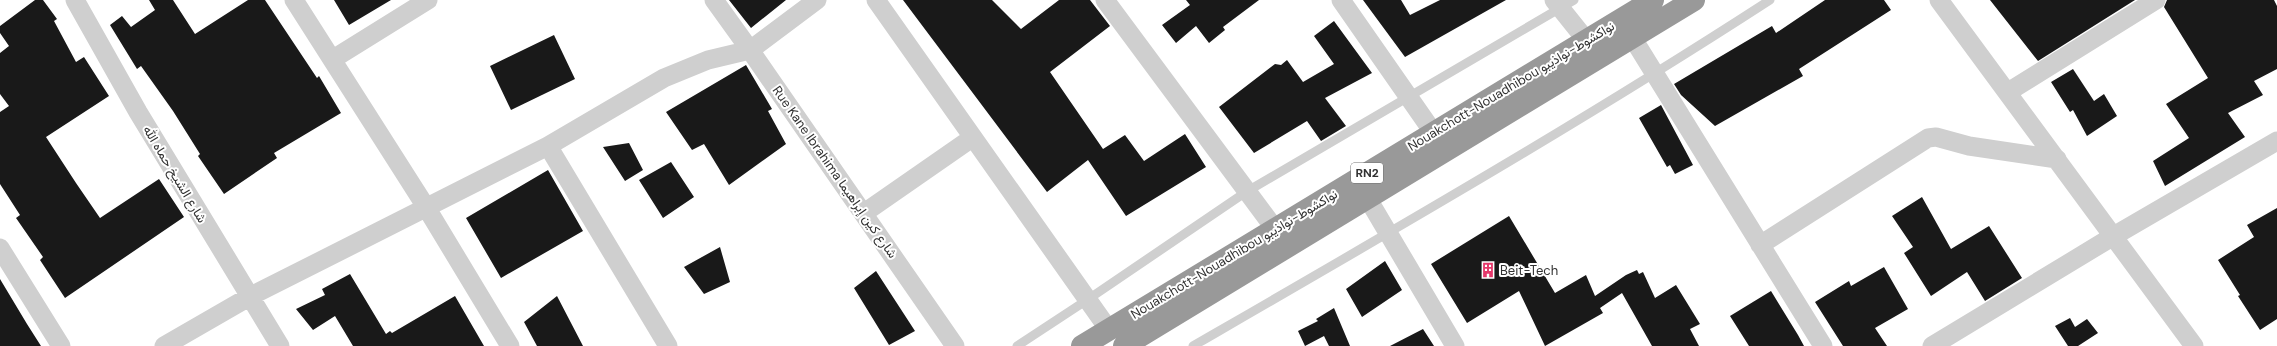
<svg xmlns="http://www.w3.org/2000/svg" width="2277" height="346" viewBox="0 0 2277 346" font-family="'DM Sans',Vazirmatn,sans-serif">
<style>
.building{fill:#191919}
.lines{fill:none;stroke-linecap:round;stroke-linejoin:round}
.lane{stroke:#cfcfcf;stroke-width:9}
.street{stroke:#cfcfcf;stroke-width:19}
.highway{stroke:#999;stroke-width:22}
.labels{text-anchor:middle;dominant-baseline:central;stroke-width:4;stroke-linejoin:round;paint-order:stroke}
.shield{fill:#fff;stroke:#707070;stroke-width:1}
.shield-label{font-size:12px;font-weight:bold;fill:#323232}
.street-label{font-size:13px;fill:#323232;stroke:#fff}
.poi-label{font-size:13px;fill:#323232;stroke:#fff;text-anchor:start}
</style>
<rect width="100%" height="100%" fill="#fff"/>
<path class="building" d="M35,0H43L57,19L54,21L76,62L84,57L109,96L46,137L76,183L100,218L159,179L184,217L65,298L40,260L43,257L16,218L20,215L0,184V112L9,106L0,94V53L9,46L0,33V26Z
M149,0H173L195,34L248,0H265L317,78L319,76L341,113L274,153L277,158L224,194L198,156L200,154L173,111L141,66L137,69L110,25L122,16L131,27L155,10Z
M334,0H391L349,25Z
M729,0H786L751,28Z
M903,0H992L1021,29L1059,0H1090L1110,26L1050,72L1103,149L1125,135L1144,161L1185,134L1206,167L1126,216L1088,160L1047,192Z
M1186,0H1259L1223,27L1225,30L1209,43L1196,26L1176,43L1162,25L1190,5Z
M1363,0H1401L1410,15L1440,0H1506L1405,57Z
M1825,0H1884L1891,10L1799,69L1803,76L1715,126L1681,95L1674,84L1772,26L1776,33Z
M1990,0H2135L2038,61Z
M2167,0H2274L2277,6V69L2254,81L2263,95L2228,113L2245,137L2165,186L2153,161L2189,138L2166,104L2208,78L2164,7Z
M1334,21L1372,73L1325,98L1346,126L1321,141L1307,121L1254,153L1219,107L1275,64L1281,65L1287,60L1303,82L1334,64L1314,36Z
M554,35L575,79L511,110L490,66Z
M746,65L772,109L768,111L786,144L729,185L704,144L692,150L666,112Z
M2073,69L2094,101L2104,94L2117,116L2087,136L2073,110L2070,112L2051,82Z
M1661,105L1693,165L1675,174L1670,165L1667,167L1639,118Z
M629,143L643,170L625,181L603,147Z
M671,162L694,197L663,218L639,180Z
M548,170L583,231L501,278L466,218Z
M1922,197L1951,249L1989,226L2022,278L1985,301L1967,272L1931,296L1904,253L1913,247L1892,216Z
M2277,208V319L2260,330L2238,296L2240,295L2218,260L2254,237L2247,225Z
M1509,216L1555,293L1586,275L1595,296L1626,275L1637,270L1639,274L1643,272L1655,298L1676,285L1700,324L1690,329L1699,346H1652L1622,293L1600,308L1603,313L1545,346L1519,291L1467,323L1431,264Z
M720,247L730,282L704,294L684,267Z
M1385,261L1402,290L1362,317L1346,289Z
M1884,267L1908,309L1875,328L1887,346H1843L1815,302L1849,281L1851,286Z
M876,271L915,331L889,345L854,288Z
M350,274L386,334L390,331L392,333L455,296L484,346H353L335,316L313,330L296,309L325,295L322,289Z
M0,279L27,324L41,346H0Z
M1771,291L1798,335L1804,346H1749L1730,316Z
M557,296L583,346H537L524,322Z
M1334,308L1350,346H1329L1324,336L1305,346L1298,331L1318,321L1316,319Z
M2070,318L2075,327L2087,319L2098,333L2078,346H2068L2055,326Z
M1423,329L1434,346H1390Z"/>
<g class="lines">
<path class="lane" d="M1017,346L1087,300L1246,192L1574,0
M1193,346C1387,234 1582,122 1770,0"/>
<path class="street" d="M75,0L138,112L280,346
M294,0L426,207L510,346
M714,0L750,50L955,346
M876,0L1109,330
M1105,0L1275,229
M1341,0L1433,132
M1554,0L1586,40
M1939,0L2194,346
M1632,37L1823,346
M333,59L428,0
M2008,92L2156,0
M548,146L668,346
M1368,199L1455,346
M864,213L972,138
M1760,245L1928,138L1936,137L1969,146L2057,159
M0,248L61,346
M164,346L249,297L548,146L664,78L708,60L750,50L817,0
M1932,346L2112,237L2277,141"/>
<path class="highway" d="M1082,346L1653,0
M1124,346L1694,0"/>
</g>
<defs>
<symbol id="building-bare" viewBox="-9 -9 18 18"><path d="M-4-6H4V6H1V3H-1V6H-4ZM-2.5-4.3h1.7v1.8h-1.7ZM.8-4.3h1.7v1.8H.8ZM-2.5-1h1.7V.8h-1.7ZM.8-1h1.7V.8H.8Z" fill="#e5386b" stroke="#fff" stroke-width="2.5" paint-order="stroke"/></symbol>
</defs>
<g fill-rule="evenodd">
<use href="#building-bare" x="1477" y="259" width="22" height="22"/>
</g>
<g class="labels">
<rect class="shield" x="1351" y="163" width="32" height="20" rx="3"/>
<g class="shield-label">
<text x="1367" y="173">RN2</text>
</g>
<g class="street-label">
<text transform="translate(1511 86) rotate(-31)">Nouakchott-Nouadhibou نواكشوط-نواذيبو</text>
<text transform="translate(835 172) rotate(55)">Rue Kane Ibrahima شارع كين إبراهيما</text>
<text transform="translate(175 174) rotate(59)">شارع الشيخ حماه الله</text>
<text transform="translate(1234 254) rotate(-31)">Nouakchott-Nouadhibou نواكشوط-نواذيبو</text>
</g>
<g class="poi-label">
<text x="1500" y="270">Beit-Tech</text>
</g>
</g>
</svg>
